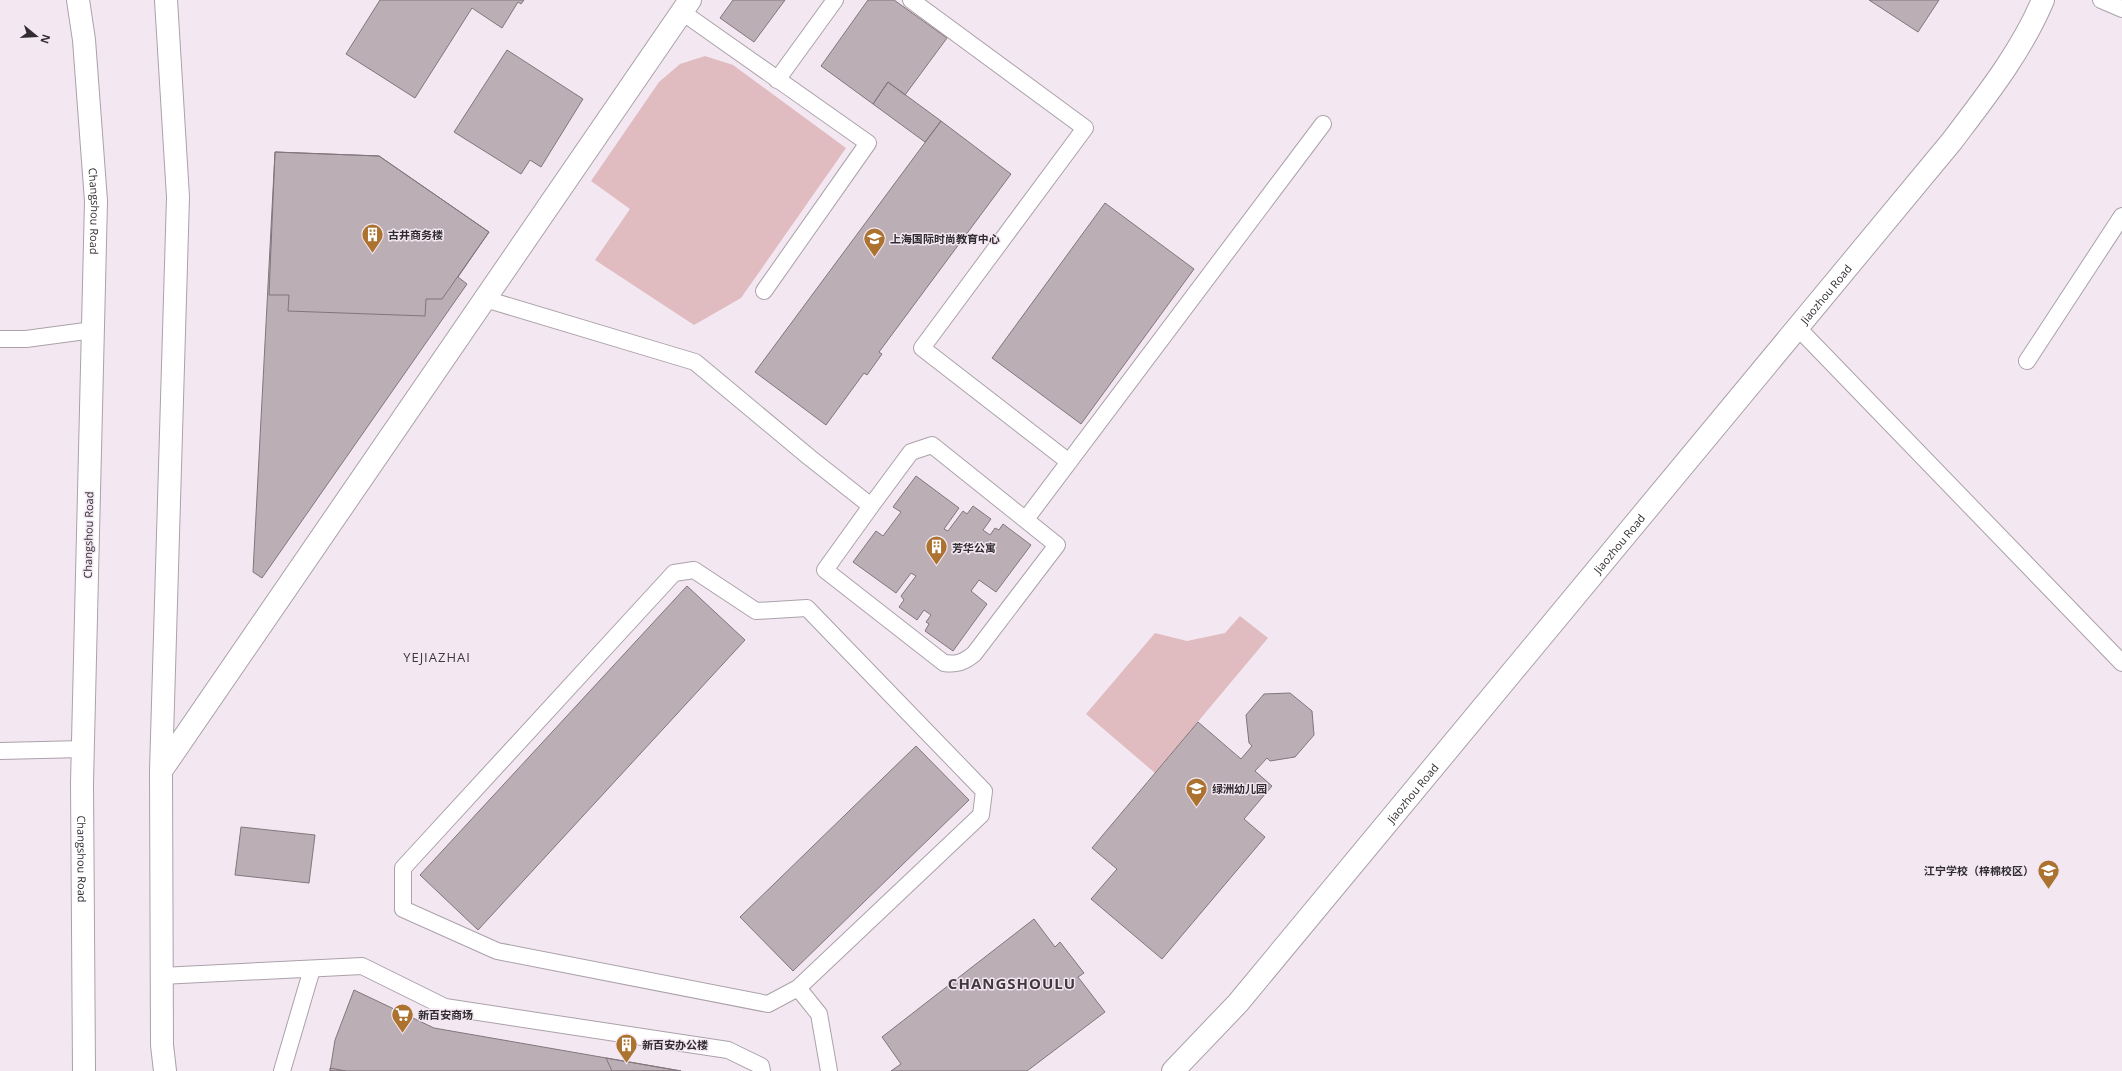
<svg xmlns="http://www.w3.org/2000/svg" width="2122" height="1071" viewBox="0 0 2122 1071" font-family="'Open Sans','Noto Sans SC',sans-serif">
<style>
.green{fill:#e0bbc0}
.building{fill:#bcaeb5;stroke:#82757b}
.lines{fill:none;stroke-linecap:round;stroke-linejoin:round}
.service-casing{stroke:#aba1aa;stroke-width:18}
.minor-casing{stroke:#aba1aa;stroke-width:24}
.primary-casing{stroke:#aba1aa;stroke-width:24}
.service{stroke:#fff;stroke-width:16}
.minor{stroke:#fff;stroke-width:22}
.primary{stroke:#fff;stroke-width:22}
.labels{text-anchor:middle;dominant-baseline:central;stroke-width:3;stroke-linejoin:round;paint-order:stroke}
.street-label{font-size:11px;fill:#302c30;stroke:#f3e8f2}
.poi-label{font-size:11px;font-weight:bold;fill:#302c30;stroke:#f3e8f2;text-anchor:start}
.quarter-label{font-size:13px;letter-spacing:1px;fill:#40373f;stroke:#f3e8f2}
.district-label{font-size:15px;font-weight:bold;letter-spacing:1px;fill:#40373f;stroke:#f3e8f2}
</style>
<rect width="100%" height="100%" fill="#f3e8f2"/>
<path class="green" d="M705,56L733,65L846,148L741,298L694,325L595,260L630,209L591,181L659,82L680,64Z
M1240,616L1268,638L1155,773L1086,714L1155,633L1187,641L1225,633Z"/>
<path class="building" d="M380,0H524L521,4L518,2L502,28L472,8L415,98L346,54Z
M733,0H785L754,42L720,18Z
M868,0H894L947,38L905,95L888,82L873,104L821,66Z
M1869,0H1939L1918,32Z
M507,50L583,99L541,167L530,160L521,174L454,132Z
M888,82L941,121L925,142L873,104Z
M941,121L1011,174L879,352L882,354L867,375L864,373L826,425L755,372Z
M275,152L379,156L489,232L442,299H426L425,316L288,311L289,295H269Z
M275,152L379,156L489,232L458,277L467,284L262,578L253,572Z
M1105,203L1194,269L1081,424L992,358Z
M916,476L959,508L944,529L948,531L963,511L967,514L973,506L991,519L983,530L990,535L995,528L999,530L1003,524L1031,545L996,592L979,580L971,591L987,604L953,651L925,631L929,624L926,622L931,615L924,610L917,620L899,607L904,600L901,596L916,576L911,573L896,593L853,562L876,531L883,536L901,512L893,507Z
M687,586L745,640L478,930L420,875Z
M1290,693L1312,711L1314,735L1295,757L1270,761L1267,758L1255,771L1272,786L1244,819L1265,837L1162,959L1091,899L1117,869L1092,848L1198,722L1241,759L1252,746L1249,743L1246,715L1264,694Z
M916,746L969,800L793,971L740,917Z
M241,827L315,835L309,883L235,875Z
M1034,919L1055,947L1060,942L1084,973L1078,977L1105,1012L1027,1071H891L901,1064L882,1037Z
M354,990L434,1028L681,1071H330L335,1040Z
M606,1058L681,1071H612Z
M330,1068L346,1071H330Z"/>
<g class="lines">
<defs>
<path id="service" d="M911,0L1085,128L922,348L1069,462
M2101,0L2122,9
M682,12L868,143L764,291
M777,80L835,0
M485,299L695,362L809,457L871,506L825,570L944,663C957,665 964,662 974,654L1057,545L932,445L911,452L871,506
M1798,328L2122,663
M0,339H26L93,330
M2027,361L2122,216
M1026,519L1323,124
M694,570L756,611L807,608L984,791L981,815L798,988L768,1004L497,951L403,909V868L674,573Z
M0,751L83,749
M161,976L362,966L445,1007L728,1050L761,1066L762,1071
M798,988L819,1014L829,1071
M282,1071L312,969"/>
<g id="minor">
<path d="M161,771L690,0"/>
<path id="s1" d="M1173,1071L1238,1003L1952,141C1986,96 2021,52 2043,0"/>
</g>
<g id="primary">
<path id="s2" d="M78,0L84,40L96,201L82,783L84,1071"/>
<path d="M165,1071L162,1045L161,771L178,197L166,0"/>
</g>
</defs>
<use href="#service" class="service-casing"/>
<use href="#minor" class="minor-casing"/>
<use href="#primary" class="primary-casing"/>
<use href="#service" class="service"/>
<use href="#minor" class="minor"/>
<use href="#primary" class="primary"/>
</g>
<defs>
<symbol id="building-pin" viewBox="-11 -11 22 30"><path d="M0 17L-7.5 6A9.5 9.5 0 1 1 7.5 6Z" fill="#ab7230" stroke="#f3e8f2"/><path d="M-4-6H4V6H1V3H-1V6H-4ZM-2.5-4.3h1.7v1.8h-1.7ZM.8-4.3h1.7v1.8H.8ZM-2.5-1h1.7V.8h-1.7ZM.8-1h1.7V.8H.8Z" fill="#fff"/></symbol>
<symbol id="school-pin" viewBox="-11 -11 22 30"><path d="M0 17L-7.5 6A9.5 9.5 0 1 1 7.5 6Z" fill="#ab7230" stroke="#f3e8f2"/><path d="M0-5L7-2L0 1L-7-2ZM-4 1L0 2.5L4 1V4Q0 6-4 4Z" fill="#fff"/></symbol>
<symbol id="supermarket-pin" viewBox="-11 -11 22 30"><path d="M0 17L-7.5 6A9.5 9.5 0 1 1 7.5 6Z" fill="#ab7230" stroke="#f3e8f2"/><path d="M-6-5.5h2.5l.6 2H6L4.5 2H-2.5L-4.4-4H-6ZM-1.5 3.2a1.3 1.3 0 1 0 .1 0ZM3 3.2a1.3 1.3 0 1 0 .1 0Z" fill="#fff"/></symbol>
</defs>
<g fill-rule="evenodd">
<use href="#building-pin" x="360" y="222" width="25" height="34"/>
<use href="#school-pin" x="862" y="226" width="25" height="34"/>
<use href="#building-pin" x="924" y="534" width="25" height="34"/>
<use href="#school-pin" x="1184" y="776" width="25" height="34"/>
<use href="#school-pin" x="2036" y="858" width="25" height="34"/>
<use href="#supermarket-pin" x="390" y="1002" width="25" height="34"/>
<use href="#building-pin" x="614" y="1032" width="25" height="34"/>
</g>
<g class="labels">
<g class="street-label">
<text stroke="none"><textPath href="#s2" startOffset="212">Changshou Road</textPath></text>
<text stroke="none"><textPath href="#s1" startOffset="1015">Jiaozhou Road</textPath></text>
<text transform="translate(88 535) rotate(-89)">Changshou Road</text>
<text stroke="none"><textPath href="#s1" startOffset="691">Jiaozhou Road</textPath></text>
<text stroke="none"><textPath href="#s1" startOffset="367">Jiaozhou Road</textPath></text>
<text stroke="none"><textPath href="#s2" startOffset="860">Changshou Road</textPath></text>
</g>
<g class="poi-label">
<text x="388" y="234">古井商务楼</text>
<text x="890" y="238">上海国际时尚教育中心</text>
<text x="952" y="547">芳华公寓</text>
<text x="1212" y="788">绿洲幼儿园</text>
<text x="2034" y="870" text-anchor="end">江宁学校（梓棉校区）</text>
<text x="418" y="1014">新百安商场</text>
<text x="642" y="1044">新百安办公楼</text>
</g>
<g class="quarter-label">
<text x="437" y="657">YEJIAZHAI</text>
</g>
<g class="district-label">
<text x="1012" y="983">CHANGSHOULU</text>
</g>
</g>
<g transform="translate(36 36) rotate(108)" stroke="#f3e8f2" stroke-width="3" paint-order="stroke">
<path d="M0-3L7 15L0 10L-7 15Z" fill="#302c30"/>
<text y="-6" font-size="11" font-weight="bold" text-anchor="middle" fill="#302c30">N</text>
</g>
</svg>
